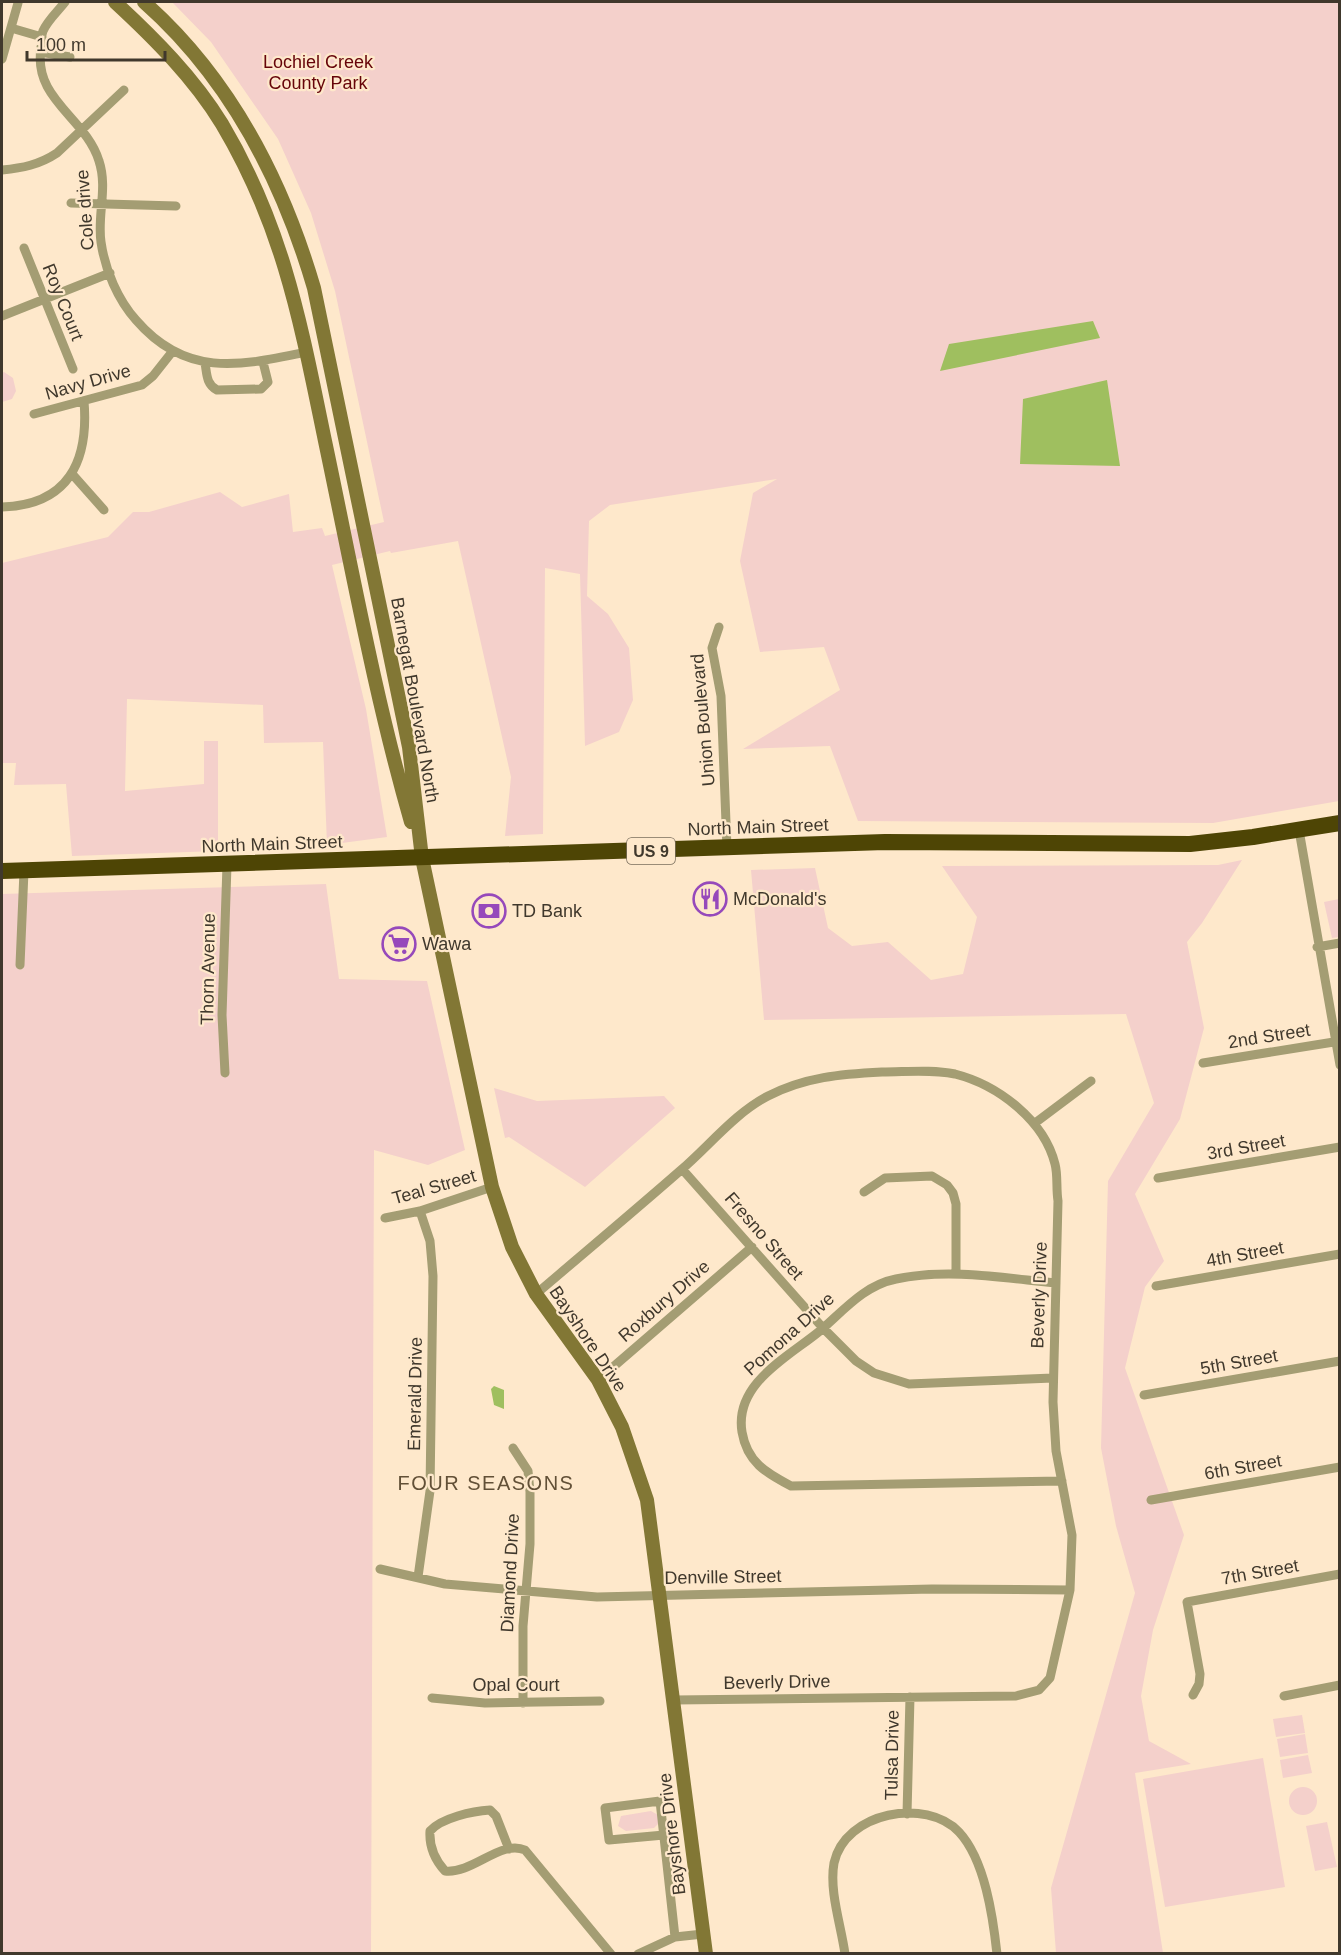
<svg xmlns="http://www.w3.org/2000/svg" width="1341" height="1955" viewBox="0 0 1341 1955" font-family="Arial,sans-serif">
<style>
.green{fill:#f4d0cb}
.water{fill:#9fbf5f}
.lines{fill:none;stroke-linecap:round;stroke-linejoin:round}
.street{stroke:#a49d73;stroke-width:9}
.secondary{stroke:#827735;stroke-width:14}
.highway{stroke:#4e4505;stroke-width:16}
.labels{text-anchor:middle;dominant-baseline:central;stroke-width:4.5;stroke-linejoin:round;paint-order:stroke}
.shield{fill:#fee8cb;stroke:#796d5c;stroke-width:1.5}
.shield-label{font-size:16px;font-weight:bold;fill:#40382c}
.park-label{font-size:18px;fill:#660409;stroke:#fee8cb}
.street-label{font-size:18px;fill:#40382c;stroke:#fee8cb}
.poi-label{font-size:18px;fill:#40382c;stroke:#fee8cb;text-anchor:start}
.neighbourhood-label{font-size:20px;letter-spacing:1.5px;fill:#625037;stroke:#fee8cb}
</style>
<rect width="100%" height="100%" fill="#fee8cb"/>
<path class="green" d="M172,2H1339V801L1213,823L858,821L830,746L743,749L840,690L824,647L760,652L740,561L753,493L777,479L610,505L589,521L587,596L608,614L629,648L633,700L619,732L585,746L580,574L545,568L543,834L505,836L511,777L458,541L391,553L390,551L332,565L366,709L387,837L327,845L323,742L264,743L263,705L127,699L125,791L204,784V741H218V851L72,856L66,784L14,785L16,763H2V563L108,537L133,512H149L220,492L242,507L289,494L293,532L322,528L325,536L384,522L335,291L311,213L278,139L211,42Z
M4,372L13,378L16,391L12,399L2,402V373Z
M1242,860L1202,923L1187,942L1204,1028L1180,1119L1135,1194L1164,1261L1145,1287L1125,1368L1184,1535L1153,1630L1141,1696L1149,1741L1191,1764L1135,1773L1163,1953H1056L1051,1888L1135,1593L1116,1526L1101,1448L1108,1181L1154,1103L1126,1014L764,1020L751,870L815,868L828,928L852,946L888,942L931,980L963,974L977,917L942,866L1218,865Z
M326,884L339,979L427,981L465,1150L428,1165L374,1150L371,1953H2V894Z
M1339,899V937L1332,938L1324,902Z
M494,1088L537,1101L664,1096L675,1108L585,1187L509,1137L505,1138Z
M1302,1715L1305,1733L1276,1737L1273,1719Z
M1305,1734L1308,1753L1280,1757L1277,1739Z
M1308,1755L1312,1773L1283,1778L1280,1760Z
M1263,1758L1285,1887L1165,1907L1143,1779Z
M1289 1801a14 14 0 1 1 28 0a14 14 0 1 1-28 0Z
M651,1811L658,1815V1824L654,1828L626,1831L618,1826L621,1816Z
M1327,1822L1337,1867L1315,1871L1306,1826Z"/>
<path class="water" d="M1093,321L1100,338L940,371L949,344Z
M1107,380L1120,466L1020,464L1023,399Z
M494,1386L504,1390V1409L494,1405L491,1389Z"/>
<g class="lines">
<path class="street" d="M65,2C59,10 47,21 43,31C41,36 41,43 41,49C33,99 86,118 99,161C108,188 97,215 101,242C105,270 118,300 136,320C186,378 239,366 307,352
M11,28L42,37
M40,52L70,57
M2,59L18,3
M2,170C22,168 39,165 57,153L124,90
M71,203L176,206
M24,248L73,369
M2,316L110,273
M205,363C207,374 206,384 217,390L261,389L268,382L263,362
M34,414L142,385L153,376L172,352
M73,475L104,510
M2,507C68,505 89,462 84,401
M719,627L712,648L721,696L727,848
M1299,830L1340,1065
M1317,947L1340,943
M20,965L24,871
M1203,1063L1340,1041
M225,1073L222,1015L227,865
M1035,1123L1091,1081
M682,1169L823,1328L856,1361L874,1373L909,1384L1053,1378
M1158,1178L1340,1147
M864,1192L885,1178L932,1176L947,1185L953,1193L956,1204V1274
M385,1218L420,1211L492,1187
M1056,1283C1004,1278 948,1268 896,1279C865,1285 844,1310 821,1330C790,1356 734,1383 742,1432C747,1462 766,1473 791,1486L1062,1481
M1156,1286L1340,1254
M536,1294C584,1253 633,1212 681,1170C709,1146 735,1113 768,1096C805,1077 841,1074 882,1072C906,1072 931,1069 955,1074C998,1085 1044,1120 1055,1164C1058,1175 1056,1189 1058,1201L1053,1402L1056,1451L1072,1535L1070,1590L1050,1678L1039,1690L1016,1696L674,1700
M598,1380L752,1247
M1144,1395L1340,1361
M513,1448L528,1471L530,1492V1544L523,1626V1703
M1151,1500L1340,1467
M380,1569L445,1584L597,1597L932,1589L1070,1590
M418,1577L430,1491L433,1276L430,1241L420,1211
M1193,1695L1199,1684L1200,1674L1187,1602L1340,1574
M1284,1696L1340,1685
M432,1698L485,1703L600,1701
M907,1814L910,1697
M664,1835L609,1840L605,1808L660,1801L675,1937
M509,1849L496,1816L490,1810C473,1811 441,1818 430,1831C429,1847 435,1860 445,1871C473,1874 501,1839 525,1850L611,1954
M638,1954L675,1937L703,1934
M845,1954C841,1925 829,1891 834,1863C845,1812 926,1797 959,1832C985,1860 993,1917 997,1954"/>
<path class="secondary" d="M115,2C154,38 194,78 222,124C284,228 301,325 325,441C352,569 375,697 411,822
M144,2C230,78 282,179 314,288L409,747L422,858L492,1187L512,1247L536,1294L598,1380L622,1427L647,1500L706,1954"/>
<path class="highway" d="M2,871L885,842L1190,844L1253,837L1340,823"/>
</g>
<defs>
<symbol id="restaurant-ring" viewBox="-11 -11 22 22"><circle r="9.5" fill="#fee8cb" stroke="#9649bb" stroke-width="1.5"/><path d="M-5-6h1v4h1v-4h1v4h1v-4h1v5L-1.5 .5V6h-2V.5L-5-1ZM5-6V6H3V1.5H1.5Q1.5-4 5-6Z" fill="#9649bb"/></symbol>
<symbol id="bank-ring" viewBox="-11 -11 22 22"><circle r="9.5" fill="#fee8cb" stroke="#9649bb" stroke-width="1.5"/><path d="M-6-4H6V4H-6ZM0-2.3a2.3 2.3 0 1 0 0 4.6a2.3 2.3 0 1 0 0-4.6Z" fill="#9649bb"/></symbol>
<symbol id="supermarket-ring" viewBox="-11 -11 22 22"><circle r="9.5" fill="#fee8cb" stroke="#9649bb" stroke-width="1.5"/><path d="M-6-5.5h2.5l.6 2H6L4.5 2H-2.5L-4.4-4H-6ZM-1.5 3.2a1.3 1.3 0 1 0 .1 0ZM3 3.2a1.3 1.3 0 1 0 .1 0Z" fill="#9649bb"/></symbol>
</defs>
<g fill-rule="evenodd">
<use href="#restaurant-ring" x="691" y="880" width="38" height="38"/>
<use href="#bank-ring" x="470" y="892" width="38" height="38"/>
<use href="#supermarket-ring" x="380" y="925" width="38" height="38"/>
</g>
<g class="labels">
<rect class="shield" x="627" y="838" width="48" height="26" rx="4.5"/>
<g class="shield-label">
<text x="651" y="851">US 9</text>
</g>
<g class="park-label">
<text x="318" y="62">Lochiel Creek<tspan x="318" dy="21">County Park</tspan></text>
</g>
<g class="street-label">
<text transform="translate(85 210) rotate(-94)">Cole drive</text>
<text transform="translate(63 302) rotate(68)">Roy Court</text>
<text transform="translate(88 382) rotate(-16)">Navy Drive</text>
<text transform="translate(415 700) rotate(80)">Barnegat Boulevard North</text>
<text transform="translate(703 720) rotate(-95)">Union Boulevard</text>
<text transform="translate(758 827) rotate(-2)">North Main Street</text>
<text transform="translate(272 844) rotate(-2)">North Main Street</text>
<text transform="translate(208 969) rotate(-89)">Thorn Avenue</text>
<text transform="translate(1269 1036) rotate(-9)">2nd Street</text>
<text transform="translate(1246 1147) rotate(-10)">3rd Street</text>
<text transform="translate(434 1187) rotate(-16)">Teal Street</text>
<text transform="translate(764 1236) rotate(49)">Fresno Street</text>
<text transform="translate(1245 1254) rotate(-10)">4th Street</text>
<text transform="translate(1039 1295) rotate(-88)">Beverly Drive</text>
<text transform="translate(664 1301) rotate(-41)">Roxbury Drive</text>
<text transform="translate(789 1334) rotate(-42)">Pomona Drive</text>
<text transform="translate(588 1339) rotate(56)">Bayshore Drive</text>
<text transform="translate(1239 1362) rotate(-10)">5th Street</text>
<text transform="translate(415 1394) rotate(-89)">Emerald Drive</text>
<text transform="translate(1243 1467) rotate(-10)">6th Street</text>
<text transform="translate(1260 1572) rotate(-10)">7th Street</text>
<text transform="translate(510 1573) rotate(-87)">Diamond Drive</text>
<text transform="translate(723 1577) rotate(-1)">Denville Street</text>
<text transform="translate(777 1682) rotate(-1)">Beverly Drive</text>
<text x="516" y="1685">Opal Court</text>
<text transform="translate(892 1755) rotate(-89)">Tulsa Drive</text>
<text transform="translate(672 1834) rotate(-97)">Bayshore Drive</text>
</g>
<g class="poi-label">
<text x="733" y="899">McDonald's</text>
<text x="512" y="911">TD Bank</text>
<text x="422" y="944">Wawa</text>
</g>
<g class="neighbourhood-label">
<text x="486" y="1483">FOUR SEASONS</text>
</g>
</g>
<rect width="1341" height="1955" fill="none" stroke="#40382c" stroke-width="6"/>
<path d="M27 51v9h138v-9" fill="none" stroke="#40382c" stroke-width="3"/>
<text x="36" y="51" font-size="18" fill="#40382c" stroke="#fee8cb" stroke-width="4.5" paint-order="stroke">100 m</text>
</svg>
